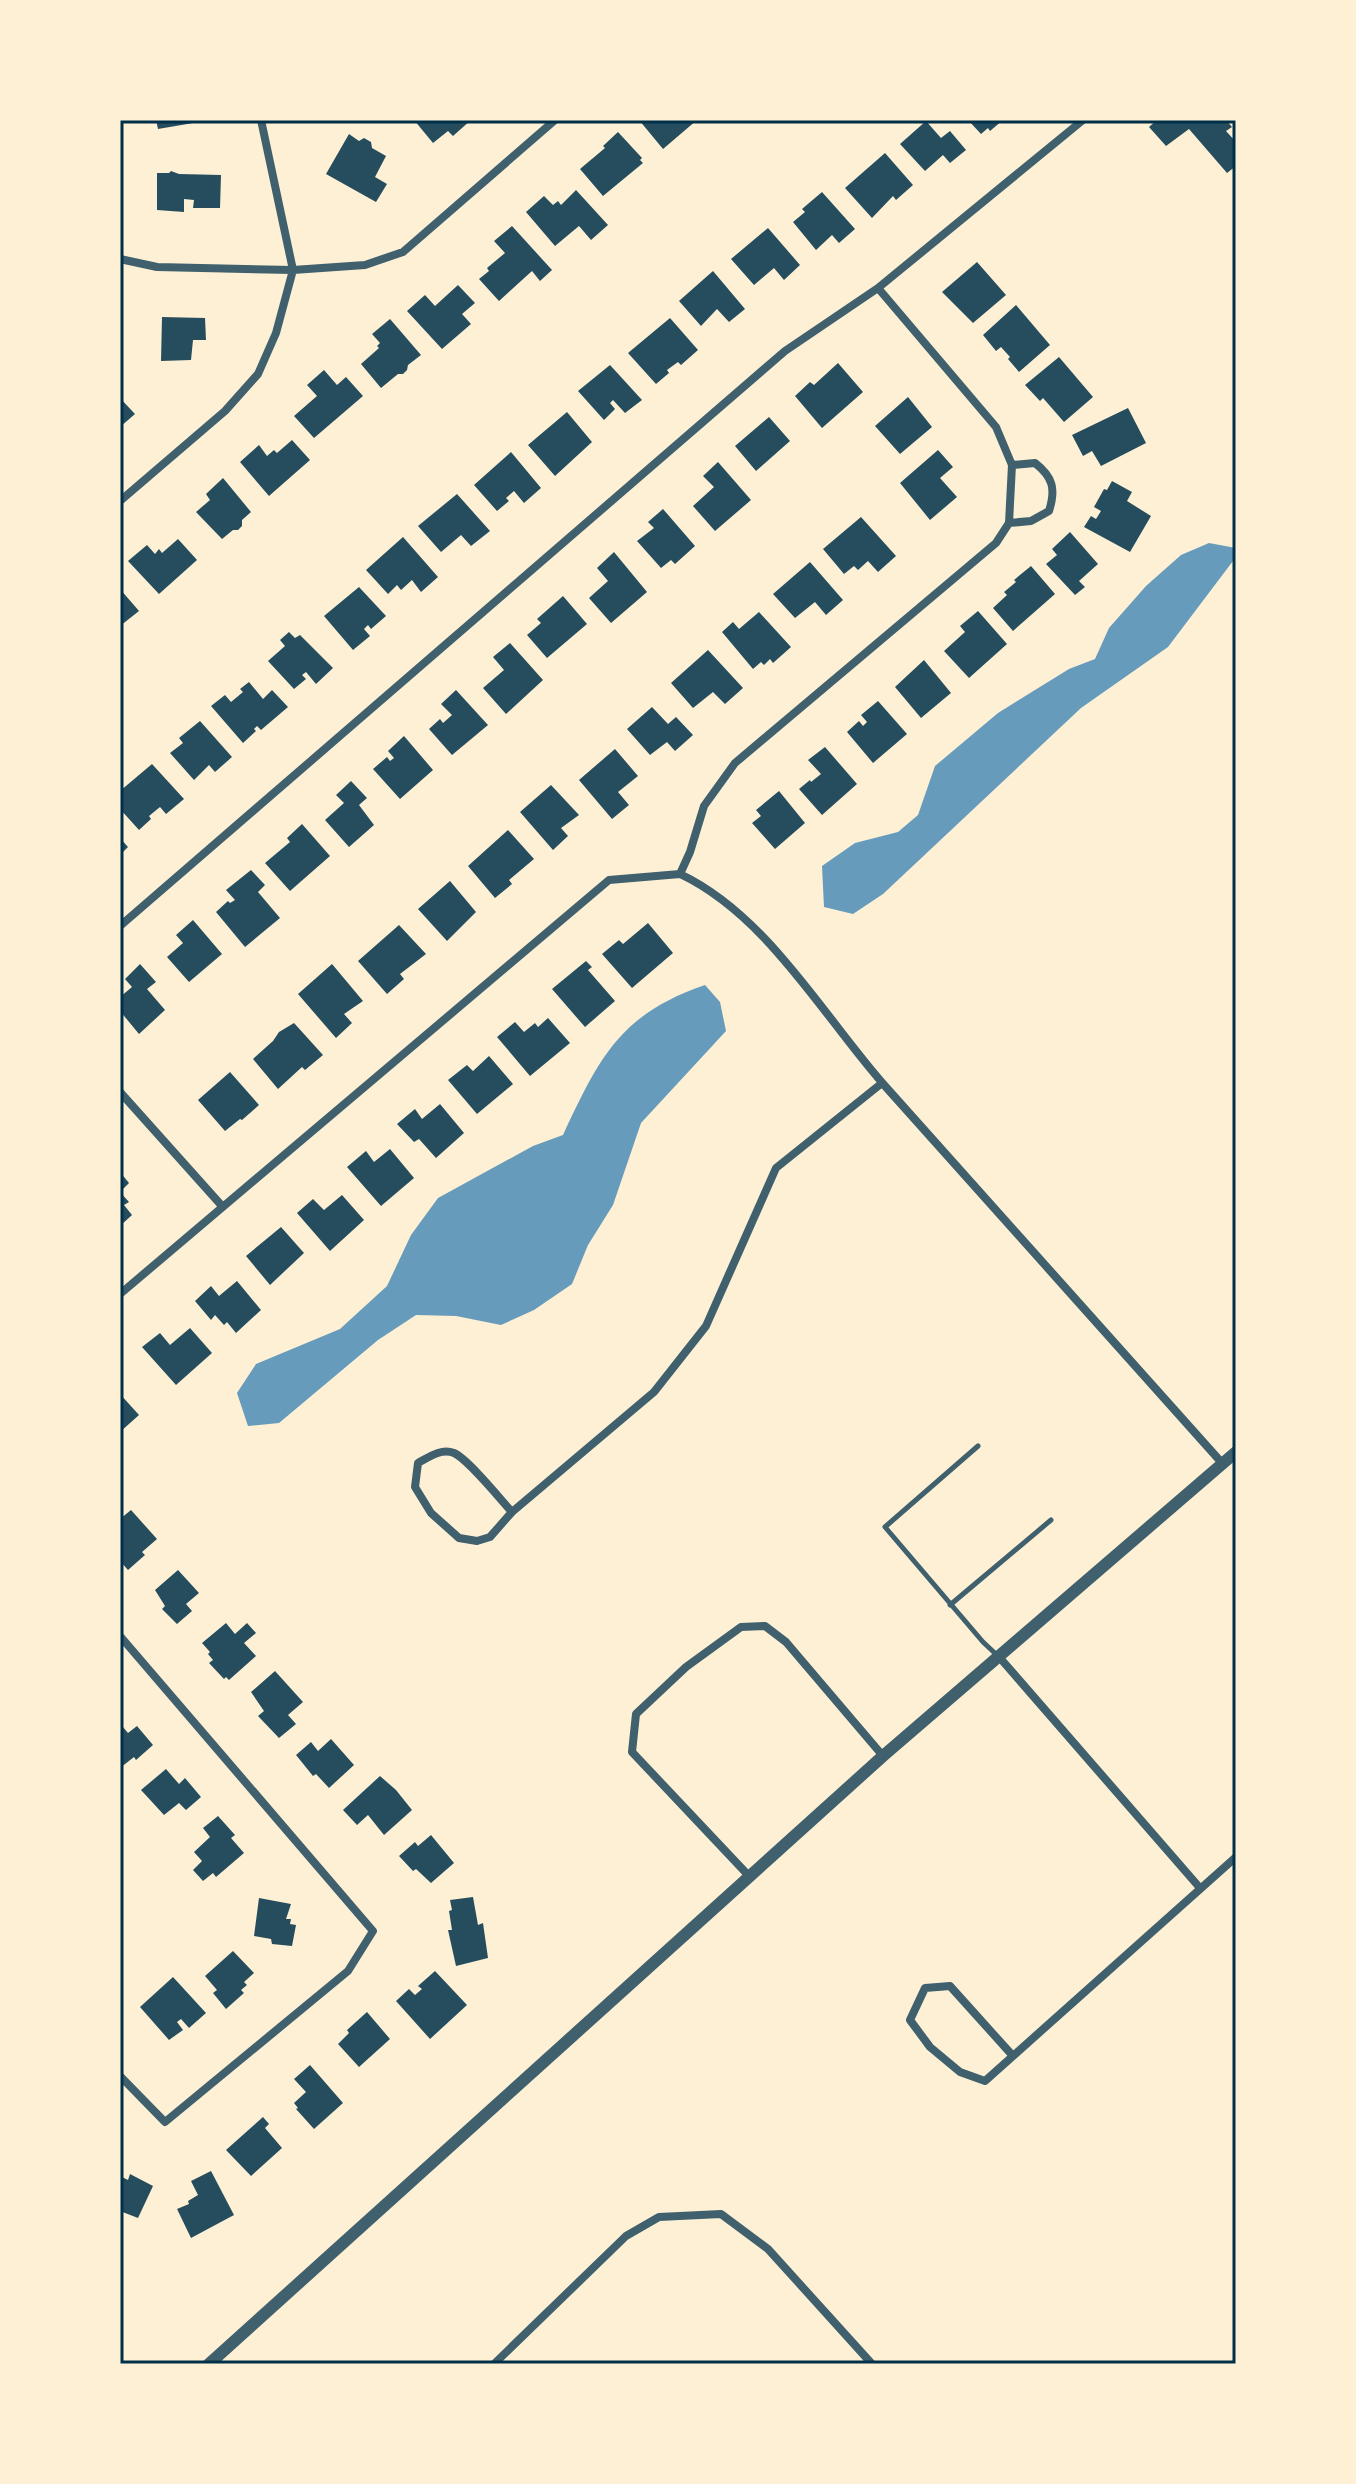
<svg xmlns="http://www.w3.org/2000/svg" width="1356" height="2484" viewBox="0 0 1356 2484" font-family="'Noto Sans',sans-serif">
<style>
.water{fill:#669bbc}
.building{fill:#264d5e}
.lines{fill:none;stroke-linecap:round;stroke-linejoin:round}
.service{stroke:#3f606c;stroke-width:5}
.minor{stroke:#3f606c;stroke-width:8}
.tertiary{stroke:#3f606c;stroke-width:12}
.neatline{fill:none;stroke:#003049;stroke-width:3}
</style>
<rect width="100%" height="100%" fill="#fdf0d5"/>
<path class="water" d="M1209,543L1236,548V557L1168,647L1081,708L883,894L853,914L824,907L822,866L855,843L898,832L918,815L935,766L998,713L1069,669L1095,659L1109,628L1146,586L1181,555Z
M705,985L720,1002L726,1031L641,1123L613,1205L588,1245L572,1284L534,1310L501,1325L456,1316L416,1315L378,1340L279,1423L248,1426L237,1393L256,1364L340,1329L387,1286L411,1235L438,1198L533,1146L563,1135C599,1058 620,1014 705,985Z"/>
<path class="building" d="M156,120H199V122L158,129Z
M414,120H471L453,136L448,131L433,143Z
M639,120H697L663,149Z
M968,120H1003L990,131L988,128L981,134Z
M1157,120H1226L1232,127L1226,131L1236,142V166L1227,173L1189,129L1166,146L1149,127Z
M926,121L941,138L950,131L966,150L950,163L943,155L925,171L900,144Z
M618,132L642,158L640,160L643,163L603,196L580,169L605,148L603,146Z
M349,134L359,141L364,138L371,142L372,148L386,156L375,177L387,184L376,202L326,174Z
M885,153L913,185L896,200L893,196L872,218L845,188Z
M171,171L179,174L221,175L220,208H193L194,200L184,199V212L157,210V173H169Z
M576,190L608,225L591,240L579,226L555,246L526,212L544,196L553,205L558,201L561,205Z
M822,192L855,229L839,243L832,235L816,250L793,222L805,212L802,209Z
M512,226L552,270L540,281L532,271L499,301L479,279L489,271L487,268L505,253L494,241Z
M768,228L800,265L784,280L774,268L754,285L731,259Z
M977,262L1006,295L973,323L942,292Z
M713,271L745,309L729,322L717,309L701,326L679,301Z
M458,285L475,303L462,314L471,324L442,349L407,311L425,295L435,306Z
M1016,305L1050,345L1019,372L1008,359L1010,357L1001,347L996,351L983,335Z
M162,317L205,318L206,340H193L191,360L161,361Z
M670,318L698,350L681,365L678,362L667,370L669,373L656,384L628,353Z
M390,319L421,355L408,365L407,370L403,374H398L381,388L361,364L379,348L377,346L380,343L372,334Z
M1059,357L1093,397L1064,422L1043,398L1040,401L1025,385Z
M838,363L863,392L822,428L795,396L810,382L814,385Z
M610,365L642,400L625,413L613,400L610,403L615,409L604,420L578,391Z
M324,370L337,385L346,377L363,396L314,438L294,416L317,396L307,385Z
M908,397L932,427L900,454L875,426Z
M120,398L135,414L120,427Z
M1128,408L1146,443L1101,466L1092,451L1083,456L1072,435Z
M567,412L592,442L555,476L528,445Z
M769,417L790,441L756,471L735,446Z
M292,440L310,460L269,496L240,462L259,445L267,456L274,450L277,453Z
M938,450L953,467L940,478L957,497L930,520L900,483Z
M511,452L541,488L524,503L514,491L506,498L509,501L497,511L474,485Z
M718,462L751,500L715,531L693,506L714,487L703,476Z
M223,478L251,512L242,520V526L238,530H233L222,539L196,512L210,500L206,494Z
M1112,481L1132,492L1127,501L1151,516L1130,552L1084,527L1091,516L1096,519L1101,511L1094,507L1104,489L1107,490Z
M457,494L490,531L471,546L461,535L441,552L418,526Z
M663,509L695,546L675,564L671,560L661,568L637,541L654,528L648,522Z
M861,517L896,556L878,572L868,561L858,570L854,566L844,574L823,549Z
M1070,532L1098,564L1079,581L1085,587L1075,595L1046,564L1057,555L1052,549Z
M403,537L438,577L421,592L412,580L401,590L397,585L388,594L366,570Z
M178,539L197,560L159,594L128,561L147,545L155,554L159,549L162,553Z
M614,552L647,592L611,623L589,598L608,581L597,568Z
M810,562L843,600L826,615L815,602L795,618L773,594Z
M1031,566L1055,594L1013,631L993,608L1007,595L1004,592L1016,582L1014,580Z
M359,587L386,616L371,629L368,625L364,629L370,636L353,650L324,616Z
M120,589L139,611L120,626Z
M563,596L587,624L547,658L527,635L541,623L537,619Z
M978,611L1007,644L969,678L944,651L965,632L960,626Z
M759,612L791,647L773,663L770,659L764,665L761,662L753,669L722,632L733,622L739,629Z
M289,632L295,638L300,635L333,668L316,684L306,672L302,675L306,679L294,689L268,661L285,646L280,640Z
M510,643L543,680L506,714L483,688L504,670L493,657Z
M708,650L743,688L725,704L713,692L693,708L671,683Z
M924,660L951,693L921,718L895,687Z
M249,682L263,699L272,690L288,707L261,730L257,726L254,729L256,731L243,743L211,706L225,695L231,702L243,692L240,689Z
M456,690L488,725L452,755L429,729L440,719L443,723L452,715L441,704Z
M878,701L907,734L873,763L847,732L859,721L863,726L867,722L861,715Z
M652,707L668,724L676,717L693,735L675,751L667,742L650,755L627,729Z
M200,721L232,757L215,772L209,765L194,780L170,753L183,743L179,738Z
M404,736L433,770L400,799L373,769L387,757L390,761L394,758L388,751Z
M825,747L857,784L822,815L799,789L810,780L811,782L821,774L808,760Z
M615,749L638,776L618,792L629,805L612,819L579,780Z
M152,764L184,799L166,814L160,807L149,816L151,819L139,830L120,809V791Z
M351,781L367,798L359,805L374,825L349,847L325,820L344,803L336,795Z
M551,785L579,815L561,828L568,836L553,850L520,812Z
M779,791L805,823L775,849L752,823L761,816L756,810Z
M302,824L330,856L290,891L265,863L290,842L287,838Z
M508,830L534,859L509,880L512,884L495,898L468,866Z
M120,838L128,847L120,855Z
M251,870L265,885L258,892L280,918L245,947L216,912L228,901L230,903L235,900L226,890Z
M450,881L476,912L447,941L418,909Z
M193,920L222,954L189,982L167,957L183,943L176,935Z
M648,923L673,953L632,988L602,954L619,940L623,944Z
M399,925L426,954L400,974L404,979L387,994L358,961Z
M586,961L592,967L588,970L615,1001L585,1027L552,989Z
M140,964L156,982L147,989L165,1010L139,1034L120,1011V997L132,987L125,979Z
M332,964L363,1001L344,1014L352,1023L336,1038L298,994Z
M548,1018L570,1043L530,1076L497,1037L515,1022L524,1032L535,1023L538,1027Z
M294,1023L323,1055L305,1070L302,1067L278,1089L253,1059L273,1041L279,1032Z
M489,1056L513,1084L477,1114L448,1080L467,1065L473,1071Z
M230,1072L259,1105L242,1120L240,1119L225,1131L198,1100Z
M440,1104L464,1133L436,1158L419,1139L414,1142L397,1124L415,1109L422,1119Z
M390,1149L414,1178L381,1206L347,1167L366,1151L374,1162Z
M120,1172L129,1183L120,1192Z
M120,1192L129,1202L124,1205L132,1215L120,1226Z
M342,1195L364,1220L330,1251L297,1213L313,1199L324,1210Z
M281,1227L304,1253L270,1285L246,1256Z
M237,1281L261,1310L236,1333L227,1322L224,1325L215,1315L211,1320L195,1301L211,1286L219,1296Z
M190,1328L212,1353L176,1385L142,1347L160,1333L170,1345Z
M120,1394L139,1415L120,1432Z
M131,1510L157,1539L142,1552L145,1555L128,1570L120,1561V1519Z
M178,1570L199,1593L186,1604L192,1611L177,1624L162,1609L165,1606L155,1590Z
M226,1623L235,1634L247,1623L256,1633L244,1643L256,1656L229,1680L226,1677L224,1679L209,1663L213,1660L208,1654L210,1652L202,1643Z
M275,1671L303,1702L288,1715L296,1724L279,1738L258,1716L264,1711L251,1692Z
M137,1726L153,1745L136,1760L134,1757L120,1768V1730L123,1727L128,1733Z
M331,1739L354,1765L329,1788L316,1774L313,1776L296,1755L311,1742L318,1751Z
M166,1769L179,1784L185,1778L201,1797L186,1810L179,1803L164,1815L141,1790Z
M380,1776L396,1790L412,1810L384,1835L368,1815L357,1825L343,1810Z
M218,1816L235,1835L231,1838L244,1853L216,1877L213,1873L203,1881L193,1870L202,1861L194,1852L210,1837L203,1828Z
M431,1835L454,1863L431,1883L416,1869L413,1871L399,1856L415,1842L418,1846Z
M473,1897L478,1925L483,1923L488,1958L456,1966L448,1930H452L449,1911L452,1910L450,1900Z
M259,1898L291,1904L286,1919H291L290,1924L296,1925L292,1946L272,1944L271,1939L254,1936Z
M233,1951L254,1973L244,1982L247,1985L241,1990L244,1993L226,2009L213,1993L217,1990L205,1976Z
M435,1971L467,2005L430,2039L396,2001L409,1989L415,1995L422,1989L418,1986Z
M173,1977L206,2013L189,2028L181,2019L177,2022L183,2030L169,2040L140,2007Z
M367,2012L390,2039L359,2067L338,2044L349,2033L347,2030Z
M310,2065L343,2103L314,2129L296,2109L298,2108L294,2103L306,2092L294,2079Z
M263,2117L269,2124L265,2128L282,2148L251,2176L226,2150Z
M211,2171L234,2215L191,2238L177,2209L189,2204L188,2201L198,2195L191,2181Z
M130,2174L153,2186L138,2218L120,2211V2176L128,2180Z"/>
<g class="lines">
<path class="service" d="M978,1446L885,1527L983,1642L999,1657
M950,1605L1051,1520"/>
<path class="minor" d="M120,259L157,267L293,270L365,265L403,252L555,120
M120,501L225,411L258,374L276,333L293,270L261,120
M1009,523L1031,521L1049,511C1056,489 1053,477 1035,463L1012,465
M680,874C767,915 823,1016 885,1086C997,1212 1110,1337 1222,1463
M680,874L690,852L704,806L735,763L996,543L1009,523L1012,465L996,427L878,288
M120,926L785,351L878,288L1083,120
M120,1092L222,1206
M120,1294L609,880L680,874
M512,1512C501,1500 468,1459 454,1453C441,1448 429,1457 418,1463L415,1487L431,1513L459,1538L477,1541L490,1537L512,1512L654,1392L706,1326L776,1168L882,1083
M120,1636L373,1931L348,1971L165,2122L120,2076
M1000,1658L1200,1888
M749,1876L632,1752L636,1714L686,1667L741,1627L765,1626L786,1642L883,1756
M1013,2056L950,1986L925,1988L910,2020L930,2047L960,2072L985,2081L1013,2056L1236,1857
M494,2364L626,2236L659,2217L721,2214L768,2249L872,2364"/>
<path class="tertiary" d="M209,2364L883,1756L1236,1452"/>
</g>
<rect width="1356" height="2484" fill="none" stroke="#fdf0d5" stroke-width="244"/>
<rect x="122" y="122" width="1112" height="2240" class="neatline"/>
</svg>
